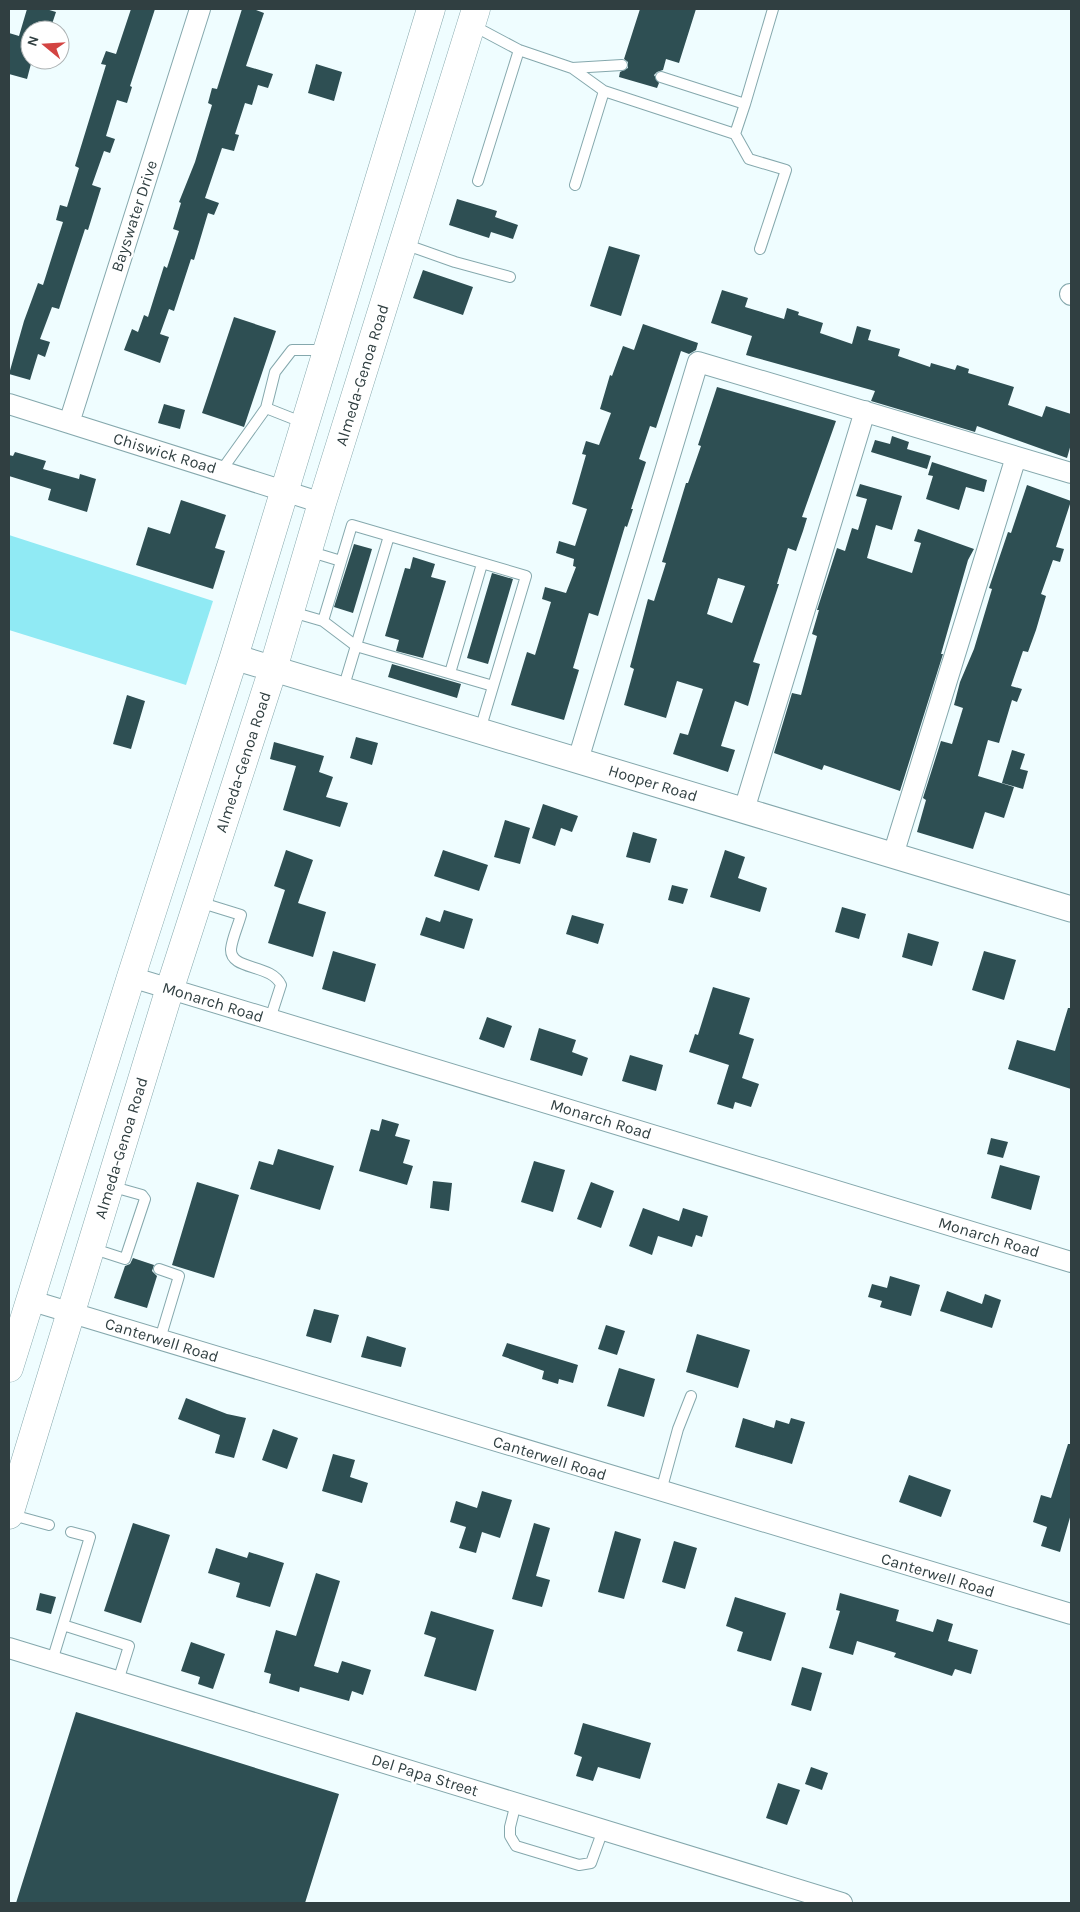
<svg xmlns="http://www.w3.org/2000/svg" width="1080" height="1912" viewBox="0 0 1080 1912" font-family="Karla,sans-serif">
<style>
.green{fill:#90eaf4}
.building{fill:#2e4f53;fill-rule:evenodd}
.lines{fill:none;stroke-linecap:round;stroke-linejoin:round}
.service-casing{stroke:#85a8ad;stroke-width:12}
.minor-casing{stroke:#85a8ad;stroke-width:22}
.tertiary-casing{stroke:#85a8ad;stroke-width:27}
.secondary-casing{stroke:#85a8ad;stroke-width:29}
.service{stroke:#fff;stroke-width:10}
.minor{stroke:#fff;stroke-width:20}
.tertiary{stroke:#fff;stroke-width:25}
.secondary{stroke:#fff;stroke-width:28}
.labels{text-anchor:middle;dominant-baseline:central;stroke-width:5;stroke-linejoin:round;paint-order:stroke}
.street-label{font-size:16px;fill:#303f41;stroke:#fff}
</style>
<rect width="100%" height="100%" fill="#effdff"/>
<path class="green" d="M9,535L213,601L186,685L9,630Z"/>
<path class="building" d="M27,9H46L56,12L50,30H30V60H32L27,79L9,74V33L19,36Z
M131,9H155L130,86L132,87L127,103L117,100L106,136L115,139L110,153L104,151L92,185L101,188L88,230L85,229L59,309L52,307L40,339L50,342L45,357L38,354L30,380L9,374L24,321L38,283L43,285L63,222L56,220L60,205L67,207L79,168L75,166L106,65L101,64L106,51L116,54Z
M242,9H253L264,13L246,66L273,74L268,88L258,85L252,105L245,103L235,134L239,135L234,151L222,148L205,198L219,203L214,215L208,213L194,260L191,259L174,311L169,309L160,334L169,337L160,363L124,350L132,329L138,332L144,315L148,317L164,266L167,268L179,231L173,229L181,203L179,202L195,162L212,105L208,103L212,88L217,89Z
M640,9H696L679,63L666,59L663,70L657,72L654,75L659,83L657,88L619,77L620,72L628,68V62L624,59Z
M316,64L342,72L334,101L308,93Z
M457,199L497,211L495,217L518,225L513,239L491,232L489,238L449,225Z
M609,246L640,255L621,316L590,306Z
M423,270L473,287L463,315L413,298Z
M722,290L748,298L745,307L784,319L787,308L799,312L798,315L823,323L820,333L852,344L857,326L871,330L868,340L900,349L898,356L930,367L931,363L955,370L957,365L969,369L968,373L1014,387L1008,405L1042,417L1046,406L1071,414V444L1067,458L977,426L975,432L871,401L875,391L746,355L752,336L711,323Z
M234,317L276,331L244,427L202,413Z
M643,324L698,343L696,350L689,354L681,351L656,428L650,426L639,459L646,462L631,509H633L627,527L625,526L598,616L589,613L573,668L579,670L564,720L511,705L527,652L535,655L551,602L542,599L545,587L566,593L576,567L573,566L574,559L556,553L559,541L575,546L587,509L572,504L586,455L582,454L586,441L599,445L611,413L600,409L610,375L612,376L623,346L634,350Z
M717,387L836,421L802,517L807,518L803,531L796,551L788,548L777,584H779L753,662L760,664L748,706L735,701L721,746L735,750L728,772L673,754L680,733L688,735L703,689L677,681L666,718L624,705L634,669L630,667L648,599L654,601L666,563L662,562L686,483H688L701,446L698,445ZM718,578L745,586L732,623L707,614Z
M164,404L185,410L180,429L158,423Z
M892,436L909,442L907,449L931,456L927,469L871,452L875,440L890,444Z
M15,452L46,461L43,469L79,479L80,474L96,479L87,512L48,500L51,489L9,476V455L13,456Z
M932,462L987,480L984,492L966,487L959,510L926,499L933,476L928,475Z
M860,484L902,496L892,530L876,525L867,558L912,573L921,543L914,541L918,529L974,549L968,560L941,654H943L900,791L824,765L822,770L774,753L792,693L801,695L817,636L812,634L819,610H817L837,548L845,551L852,528L858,530L867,499L856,496Z
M1027,485L1071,501L1056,547L1064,549L1060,562L1053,560L1041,594L1046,596L1036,630L1028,652L1023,651L1011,686L1022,689L1017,702L1012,700L999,743L988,740L978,776L1014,787L1004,818L985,812L973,849L917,832L926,800L923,798L941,741L952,744L963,708L954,705L960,682L974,649L992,589L989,588L1008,532L1011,533Z
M181,500L226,515L215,548L225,551L213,589L136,565L148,527L170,534Z
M354,544L372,549L353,613L334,607Z
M413,557L435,564L431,577L446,581L423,658L396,651L399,640L385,636L405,568L410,569Z
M492,573L513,579L488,664L467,658Z
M392,664L461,684L457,698L388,677Z
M127,695L145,701L131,749L113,744Z
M356,737L378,743L372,765L350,758Z
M274,742L324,756L319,772L333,777L326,797L348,803L340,827L283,810L296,766L270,759Z
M1012,750L1025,754L1020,769L1028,771L1023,789L1002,783Z
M543,804L578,816L572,832L561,828L555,846L532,838Z
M505,820L530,828L520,864L494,857Z
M633,832L657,839L650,863L626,857Z
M286,850L313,860L298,903L326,912L313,957L268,943L285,890L274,886Z
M443,850L488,865L479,891L434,876Z
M725,850L745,857L738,878L767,888L760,912L710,897Z
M672,885L688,889L683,904L668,900Z
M842,907L866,914L859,939L835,932Z
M444,910L473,919L464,949L420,935L426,917L440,922Z
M572,915L604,924L598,944L566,934Z
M908,933L939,942L932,966L902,957Z
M333,951L376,964L365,1002L322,989Z
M984,951L1016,960L1004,1000L972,990Z
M713,987L750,998L739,1034L754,1039L742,1078L759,1084L751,1107L735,1102L733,1109L717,1104L729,1065L689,1052L695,1034L698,1035Z
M1068,1008H1071V1089L1008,1069L1017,1040L1055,1051Z
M487,1017L512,1026L504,1048L479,1039Z
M539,1028L576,1040L572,1052L588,1058L582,1076L530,1060Z
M630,1055L663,1065L656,1091L622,1081Z
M382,1119L399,1124L395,1136L410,1140L403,1163L413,1166L407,1185L359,1171L371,1129L379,1131Z
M991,1138L1008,1142L1003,1158L987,1154Z
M278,1149L334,1166L320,1210L250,1189L259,1161L273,1165Z
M534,1161L565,1170L553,1212L521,1202Z
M1000,1165L1040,1176L1031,1210L991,1198Z
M433,1181L452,1183L449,1211L430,1208Z
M197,1182L239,1195L214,1278L172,1265Z
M591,1182L614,1191L601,1228L577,1219Z
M643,1208L679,1221L683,1208L708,1216L702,1237L696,1235L692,1247L658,1236L652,1255L629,1246Z
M133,1258L154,1265L152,1271L157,1276L147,1308L114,1298L125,1266L130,1264Z
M890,1276L920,1285L911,1316L880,1307L882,1301L868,1297L872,1284L887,1288Z
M947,1291L982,1304L985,1294L1001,1300L992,1328L940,1311Z
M314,1309L339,1315L331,1343L306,1336Z
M606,1325L625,1331L617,1355L598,1349Z
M697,1334L750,1350L738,1388L686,1372Z
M367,1336L406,1348L401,1367L361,1357Z
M507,1343L578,1365L573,1383L559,1379L558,1384L542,1379L544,1371L502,1356Z
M619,1368L655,1379L644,1417L607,1406Z
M186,1398L227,1414L246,1418L234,1458L215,1453L220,1435L178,1419Z
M743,1418L774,1428L776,1420L789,1424L791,1418L805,1422L792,1464L735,1447Z
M273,1429L298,1438L287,1469L262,1460Z
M1068,1444H1071V1514L1060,1552L1041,1546L1047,1527L1033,1522L1041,1495L1051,1498Z
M333,1454L355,1460L350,1477L368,1483L362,1503L322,1491Z
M909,1475L951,1490L941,1517L899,1502Z
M482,1491L512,1500L500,1538L482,1532L476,1553L459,1548L466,1527L450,1522L456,1501L477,1508Z
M133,1523L170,1535L141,1623L104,1611Z
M534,1523L550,1528L536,1576L550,1580L542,1607L512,1599Z
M615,1531L641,1539L624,1599L598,1592Z
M674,1541L697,1548L685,1589L662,1582Z
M216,1548L247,1558L249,1552L284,1563L270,1607L236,1597L240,1583L208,1573Z
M316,1573L340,1581L314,1666L338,1673L342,1661L371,1670L363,1695L352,1691L349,1701L300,1687L299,1692L269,1683L271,1674L264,1672L276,1630L296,1636Z
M40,1593L56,1597L51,1614L36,1610Z
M840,1593L899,1610L896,1621L933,1632L937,1619L953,1624L948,1641L978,1650L971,1674L955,1669L952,1676L894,1657L896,1653L857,1641L853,1655L829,1648L840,1611L836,1610Z
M735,1597L786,1613L771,1661L737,1651L743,1632L726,1626Z
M431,1611L494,1630L476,1691L424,1676L436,1638L424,1634Z
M191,1642L225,1654L213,1689L198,1684L200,1677L181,1671Z
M802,1667L822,1673L811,1711L791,1705Z
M76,1712L339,1794L305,1903H16Z
M583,1723L651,1743L640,1779L598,1767L593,1781L576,1776L582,1757L574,1754Z
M811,1767L828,1773L822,1790L805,1784Z
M778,1783L800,1790L787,1825L766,1818Z"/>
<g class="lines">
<defs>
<path id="service" d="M472,25L519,50L572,68L622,65
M572,68L604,91
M661,77L745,104L773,9
M735,134L749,159L786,170L760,249
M478,181L519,50
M575,185L604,91L735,134L745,104
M404,244L455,262L510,277
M266,408L275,372L292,350H326
M221,471L266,408L304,423
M308,551L341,561
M292,612L323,621L356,646L493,686
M323,621L352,525L526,576L480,730
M450,673L482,564
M343,689L389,536
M199,902L241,915C238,926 232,939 231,949C230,971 271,963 281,985L270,1019
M91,1248L125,1259L145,1199L142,1195L110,1186
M159,1269L179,1276L160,1339
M661,1491L678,1429L691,1396
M9,1514L49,1525
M63,1625L129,1646L118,1681
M52,1661L90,1537L71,1532
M516,1803L510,1827V1836L516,1846L579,1865L591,1863L603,1830"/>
<path id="minor" d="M1070,294L1071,295
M9,404L322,503
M69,423L200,9
M578,760L698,362L1071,473
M744,810L865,411
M893,855L1016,457
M131,977L1071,1262
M29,1300L1071,1614
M9,1648L842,1903"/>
<path id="tertiary" d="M234,657L1071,909"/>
<path id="secondary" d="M9,1368L131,977L234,657L431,9
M9,1515L170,988L273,669L322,503L476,9"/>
</defs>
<use href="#service" class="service-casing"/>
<use href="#minor" class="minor-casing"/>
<use href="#tertiary" class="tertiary-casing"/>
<use href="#secondary" class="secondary-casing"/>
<use href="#service" class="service"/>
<use href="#minor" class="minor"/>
<use href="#tertiary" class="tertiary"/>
<use href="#secondary" class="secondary"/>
</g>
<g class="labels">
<g class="street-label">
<text transform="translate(134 216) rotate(-72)">Bayswater Drive</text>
<text transform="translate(362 375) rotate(-73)">Almeda-Genoa Road</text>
<text transform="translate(165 453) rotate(17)">Chiswick Road</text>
<text transform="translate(243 762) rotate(-72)">Almeda-Genoa Road</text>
<text transform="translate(653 783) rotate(17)">Hooper Road</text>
<text transform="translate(213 1002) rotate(17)">Monarch Road</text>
<text transform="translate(601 1119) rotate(17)">Monarch Road</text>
<text transform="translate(121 1148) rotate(-73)">Almeda-Genoa Road</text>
<text transform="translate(989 1237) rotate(17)">Monarch Road</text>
<text transform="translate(162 1340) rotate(17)">Canterwell Road</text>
<text transform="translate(550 1458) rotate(17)">Canterwell Road</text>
<text transform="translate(938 1575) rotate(17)">Canterwell Road</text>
<text transform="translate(425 1775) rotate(17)">Del Papa Street</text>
</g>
</g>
<rect width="1080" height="1912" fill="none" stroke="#303f41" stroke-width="20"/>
<g transform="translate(45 45) rotate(288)"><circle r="24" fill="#ffffff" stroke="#acb2b3"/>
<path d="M0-4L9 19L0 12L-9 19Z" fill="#d34442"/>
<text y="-8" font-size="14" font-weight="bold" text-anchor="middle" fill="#303f41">N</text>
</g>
</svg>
